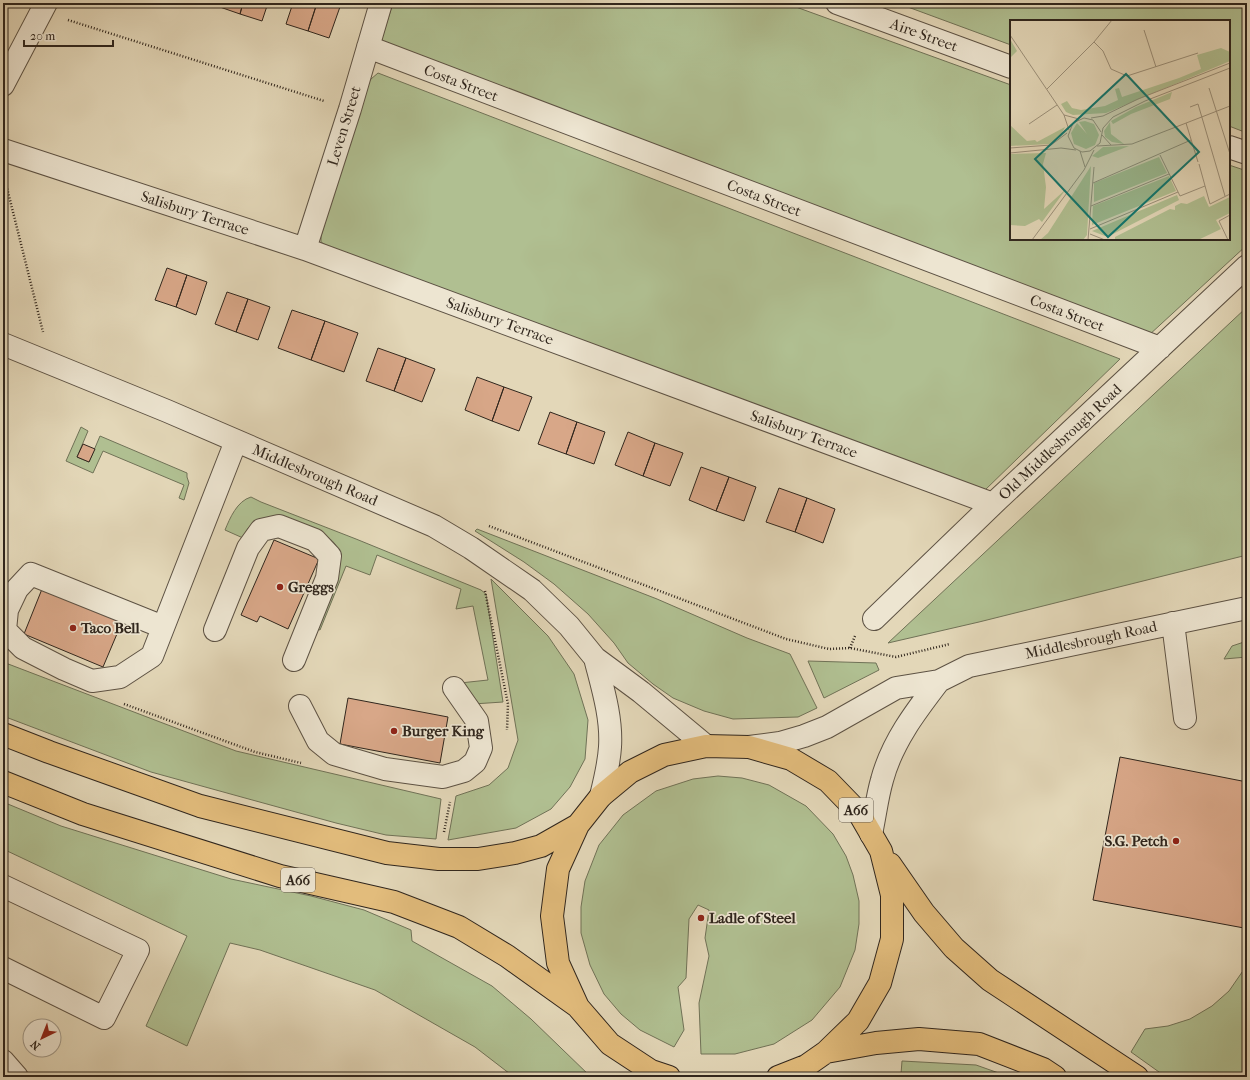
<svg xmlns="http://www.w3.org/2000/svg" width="1250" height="1080" viewBox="0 0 1250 1080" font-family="'IM FELL French Canon',serif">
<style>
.green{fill:#b0bf91;stroke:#707257}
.building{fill:#d8a788;stroke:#30261d}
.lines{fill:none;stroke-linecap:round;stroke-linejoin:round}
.minor-casing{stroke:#5d5244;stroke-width:24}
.highway-casing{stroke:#30261d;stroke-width:24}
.path{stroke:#30261d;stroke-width:2.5;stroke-dasharray:1 2;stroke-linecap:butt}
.minor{stroke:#ede5d1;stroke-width:22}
.highway{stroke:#e2bc7c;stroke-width:22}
.poi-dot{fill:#8f2418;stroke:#ede5d1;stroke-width:1.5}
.labels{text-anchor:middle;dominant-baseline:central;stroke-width:3.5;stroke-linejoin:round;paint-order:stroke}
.shield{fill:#ede5d1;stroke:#695f53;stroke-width:1}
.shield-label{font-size:14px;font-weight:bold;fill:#30261d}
.street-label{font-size:15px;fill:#30261d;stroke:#ede5d1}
.poi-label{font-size:15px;font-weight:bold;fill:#30261d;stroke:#ede5d1;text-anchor:start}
.inset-road{fill:none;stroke:#9b907a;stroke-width:1}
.view{fill:#0f766e;fill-opacity:0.15;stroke:#0f766e;stroke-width:2}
.inset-edge{fill:none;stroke:#30261d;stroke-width:2}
</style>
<rect width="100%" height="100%" fill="#e3d7b8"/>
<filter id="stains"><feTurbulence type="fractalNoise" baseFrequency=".005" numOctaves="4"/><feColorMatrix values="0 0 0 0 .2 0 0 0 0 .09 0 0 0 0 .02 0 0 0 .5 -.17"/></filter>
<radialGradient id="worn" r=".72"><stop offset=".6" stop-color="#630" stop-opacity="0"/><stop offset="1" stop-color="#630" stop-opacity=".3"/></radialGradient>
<path class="green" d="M393,3H785L1011,85V239H1229V165L1247,171V245L1148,336L383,49L382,38Z
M897,3H1225L1247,8V133L1229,126V21H1011V45Z
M378,73L1120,359L984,491L327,246L321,242V236L366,86L371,79Z
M1247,307V555L979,622L888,643Z
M81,427L88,431L77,457L89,462L100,436L187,473V477L189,483L184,500L179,498L184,485L103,451L93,473L66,461Z
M251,497L261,502L356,539L481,590L486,594L503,702L473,704L460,683L488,680L473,606L456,609L461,589L377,555L370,575L346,566L320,630L314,628L338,556C337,552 337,547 335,544C323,528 283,524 264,520L248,528L243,538L225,530C230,518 237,501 251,497Z
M477,529L657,599L747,638L790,654L817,708L798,717L733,719L704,711L673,698L653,684L628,663L614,643L588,614L554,584L524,562L475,531Z
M491,579L548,636L574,674L588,720L585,759L570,787L551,809L516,828L448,840L456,796L489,785L508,768L518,740Z
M1247,641V657L1224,659L1232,646Z
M808,661L876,663L879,670L824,698Z
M3,662L236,751L441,799L436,839L386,835L336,823L245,798L151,772L3,716Z
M718,776L742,778L769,785L806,806L833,834L846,856L853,875L859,901V924L855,950L840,987L812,1020L774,1044L735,1054H701L699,1003L709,956L705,938L709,910L698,905L689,919L686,978L678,987L684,1030L674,1047L640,1030L621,1014L604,994L590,965L581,933V907L585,881L599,845L623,815L656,791L693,779Z
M3,802L61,826L231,879L311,896L364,910L411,930L412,941L492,986L531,1019L591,1077H514L475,1047L375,990L260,950L230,943L187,1046L146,1026L187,936L3,849Z
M1247,965V1077H1166L1131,1052L1145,1029L1168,1026L1190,1019L1212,1006L1229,991Z
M902,1061L976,1065L1010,1077H887L901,1074Z"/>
<path class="building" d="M219,3H243L240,14L217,6Z
M243,3H268L262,21L240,14Z
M293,3H317L308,31L286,24Z
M317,3L341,4L329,38L308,31Z
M167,268L187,275L176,307L155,300Z
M187,275L207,282L196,315L176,307Z
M227,292L248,299L236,332L215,324Z
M248,299L270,307L258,340L236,332Z
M292,310L325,321L311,360L278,348Z
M325,321L358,333L344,372L311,360Z
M378,348L406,358L394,391L366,381Z
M406,358L435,369L422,402L394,391Z
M477,377L504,387L492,421L465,410Z
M504,387L532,397L519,431L492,421Z
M550,412L577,422L566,454L538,444Z
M577,422L605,432L594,464L566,454Z
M628,432L655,443L643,476L615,465Z
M655,443L683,453L670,486L643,476Z
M83,444L95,449L89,462L77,457Z
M701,467L729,477L716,511L689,500Z
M729,477L756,487L744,521L716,511Z
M779,488L807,498L795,532L766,522Z
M807,498L835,509L823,543L795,532Z
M274,540L319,559L288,629L260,616L257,622L241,615Z
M42,589L122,622L103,667L24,634Z
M348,698L448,717L440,763L340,744Z
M1120,757L1247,782V910L1244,928L1093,900Z"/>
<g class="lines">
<defs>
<path id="minor" d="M837,3L1011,67
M368,47L1160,348
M3,85L46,3
M1229,147L1247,153
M3,150L305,249L993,504
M305,249L350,109L381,3
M3,344L167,411L434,526L471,548L532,590L569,626L595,658L641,692L706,746
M874,619L993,504L1247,266
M1173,623L1185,718
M163,627L31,574L17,589L7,610L5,630L23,648L64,669L92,681L120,677L152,656L236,441
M215,630L248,548L261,530L279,526L315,540L330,556L327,578L294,660
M595,658C602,686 612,717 610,747C609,763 605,780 601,796
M300,706L318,741L334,754L385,769L443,777L464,771L475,762L481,748L477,721L454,688
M749,747L780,743L804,736L827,727L896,688L939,681L969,666L1247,608
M871,834C875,816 877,797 882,780C892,742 916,711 939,681
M3,886L138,950L104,1018L3,968
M3,1061L17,1077"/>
<path id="highway" d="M3,734L49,752L200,806L387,853L439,859H478L515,853L541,846L578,825
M3,782L83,814L280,876L394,902L459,927L507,956L577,1006
M890,864L924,913L954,948L990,980L1137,1077
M826,1052L876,1043L919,1039L979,1044L1043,1069L1055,1077
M669,1077L651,1071L610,1044L578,1007L558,963L552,916L558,869L578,825L601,796L630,772L664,755L706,746L749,747L791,759L828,781L859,813L881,851L892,895V939L880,983L858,1021L826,1052L806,1066L778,1077"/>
</defs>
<use href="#minor" class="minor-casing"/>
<use href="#highway" class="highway-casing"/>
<path class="path" d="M68,20L324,101
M5,180L43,332
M489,526L786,639L829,649L850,648L896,657L950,644
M485,591L508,704L507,730
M850,648L855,636
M124,704L255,752L301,763
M444,832L450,802"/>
<use href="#minor" class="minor"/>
<use href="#highway" class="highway"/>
</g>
<g class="poi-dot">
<circle cx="280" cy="587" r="4"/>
<circle cx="73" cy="628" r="4"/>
<circle cx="394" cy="731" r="4"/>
<circle cx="1176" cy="841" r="4"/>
<circle cx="701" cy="918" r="4"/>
</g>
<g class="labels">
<g class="shield">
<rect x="839" y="798" width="34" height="24" rx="3"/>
<rect x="281" y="868" width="34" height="24" rx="3"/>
</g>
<g class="shield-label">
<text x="856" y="810">A66</text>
<text x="298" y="880">A66</text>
</g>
<g class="street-label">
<text transform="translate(924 35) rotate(20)">Aire Street</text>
<text transform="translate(461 83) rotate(21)">Costa Street</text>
<text transform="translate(344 126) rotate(-73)">Leven Street</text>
<text transform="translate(764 198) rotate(21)">Costa Street</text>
<text transform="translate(195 213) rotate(18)">Salisbury Terrace</text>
<text transform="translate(1067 313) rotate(21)">Costa Street</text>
<text transform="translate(500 321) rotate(20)">Salisbury Terrace</text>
<text transform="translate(804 434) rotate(20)">Salisbury Terrace</text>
<text transform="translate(1060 442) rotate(-43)">Old Middlesbrough Road</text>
<text transform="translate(315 475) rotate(23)">Middlesbrough Road</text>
<text transform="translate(1091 640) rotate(-12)">Middlesbrough Road</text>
</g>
<g class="poi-label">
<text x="288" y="587">Greggs</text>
<text x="81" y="628">Taco Bell</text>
<text x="402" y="731">Burger King</text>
<text x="1168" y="841" text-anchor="end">S.G. Petch</text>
<text x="709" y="918">Ladle of Steel</text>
</g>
</g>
<g transform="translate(1010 20)">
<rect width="220" height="220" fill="#e3d7b8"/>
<path d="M0,19L7,31L0,38ZM211,28L220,32V41L96,93L63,95L56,92L51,84L57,81L62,88L71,90L95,86L108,80L105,69L109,68L112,77L169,58L191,49L187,35ZM162,72L160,79L121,94L103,104L101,101L126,87ZM75,101L84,104L89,115L85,125L76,129L64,124L61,113L67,103L77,114L69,102ZM100,102L101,114L114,124L102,122L95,117L94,111ZM0,105L17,121L25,120L27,122L55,107L51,115L40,124L0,126ZM119,126L88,138L82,136L93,127ZM36,133L33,144L36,167L34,189L56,169L32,202L29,199L15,206L0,205V134ZM149,137L157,153L84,182V163ZM81,146L77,215L73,220H30L38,213ZM159,156L166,171L82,205L83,186ZM167,175L169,180L103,214L95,216L82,211ZM194,176L199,187L220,177V193L206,200L211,209L188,220H105V217L160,189L165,190V186L171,183L177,184Z" fill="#b0bf91"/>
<path class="inset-road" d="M134,10L146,47M0,15L54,95L59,110M84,22L93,31L101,49L117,56L188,33M199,68L220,134M37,69L84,22L102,0M180,87L188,84L215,176M54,95L69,99M81,98L93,96L128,79L220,43M176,103L188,142M19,104L47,85M91,112L83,100L74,98L63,103L58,116L64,128L72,132L80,131L90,123L93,108L103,97L135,81L220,48M92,115L101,125M87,126L122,124L220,86M0,128L41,125L57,113M70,131L75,147M0,133L51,128L66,130M150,135L170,176L195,166M189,144L200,184L220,174M83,163L181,120M81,186L159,154M80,209L168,172M80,214L95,220M22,220L74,150L84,130M78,220L84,147M218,220L209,201L220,195"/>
<path class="view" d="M116,54L189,132L98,217L25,139Z"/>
<rect width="220" height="220" class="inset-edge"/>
</g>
<rect width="1250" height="1080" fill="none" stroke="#e3d7b8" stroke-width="16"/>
<rect x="4" y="4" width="1242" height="1072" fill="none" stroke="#30261d" stroke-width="2"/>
<rect x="8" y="8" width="1234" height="1064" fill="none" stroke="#30261d"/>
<g transform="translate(42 1038) rotate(223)"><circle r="19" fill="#ede5d1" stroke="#a19989"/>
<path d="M0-3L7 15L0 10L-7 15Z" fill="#8f2418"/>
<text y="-6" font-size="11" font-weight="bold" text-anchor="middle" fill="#30261d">N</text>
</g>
<path d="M24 40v6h89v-6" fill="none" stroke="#30261d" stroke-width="2"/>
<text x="30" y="40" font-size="12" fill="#30261d" stroke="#ede5d1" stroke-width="3" paint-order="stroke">20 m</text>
<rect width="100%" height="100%" filter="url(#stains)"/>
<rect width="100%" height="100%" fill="url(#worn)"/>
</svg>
